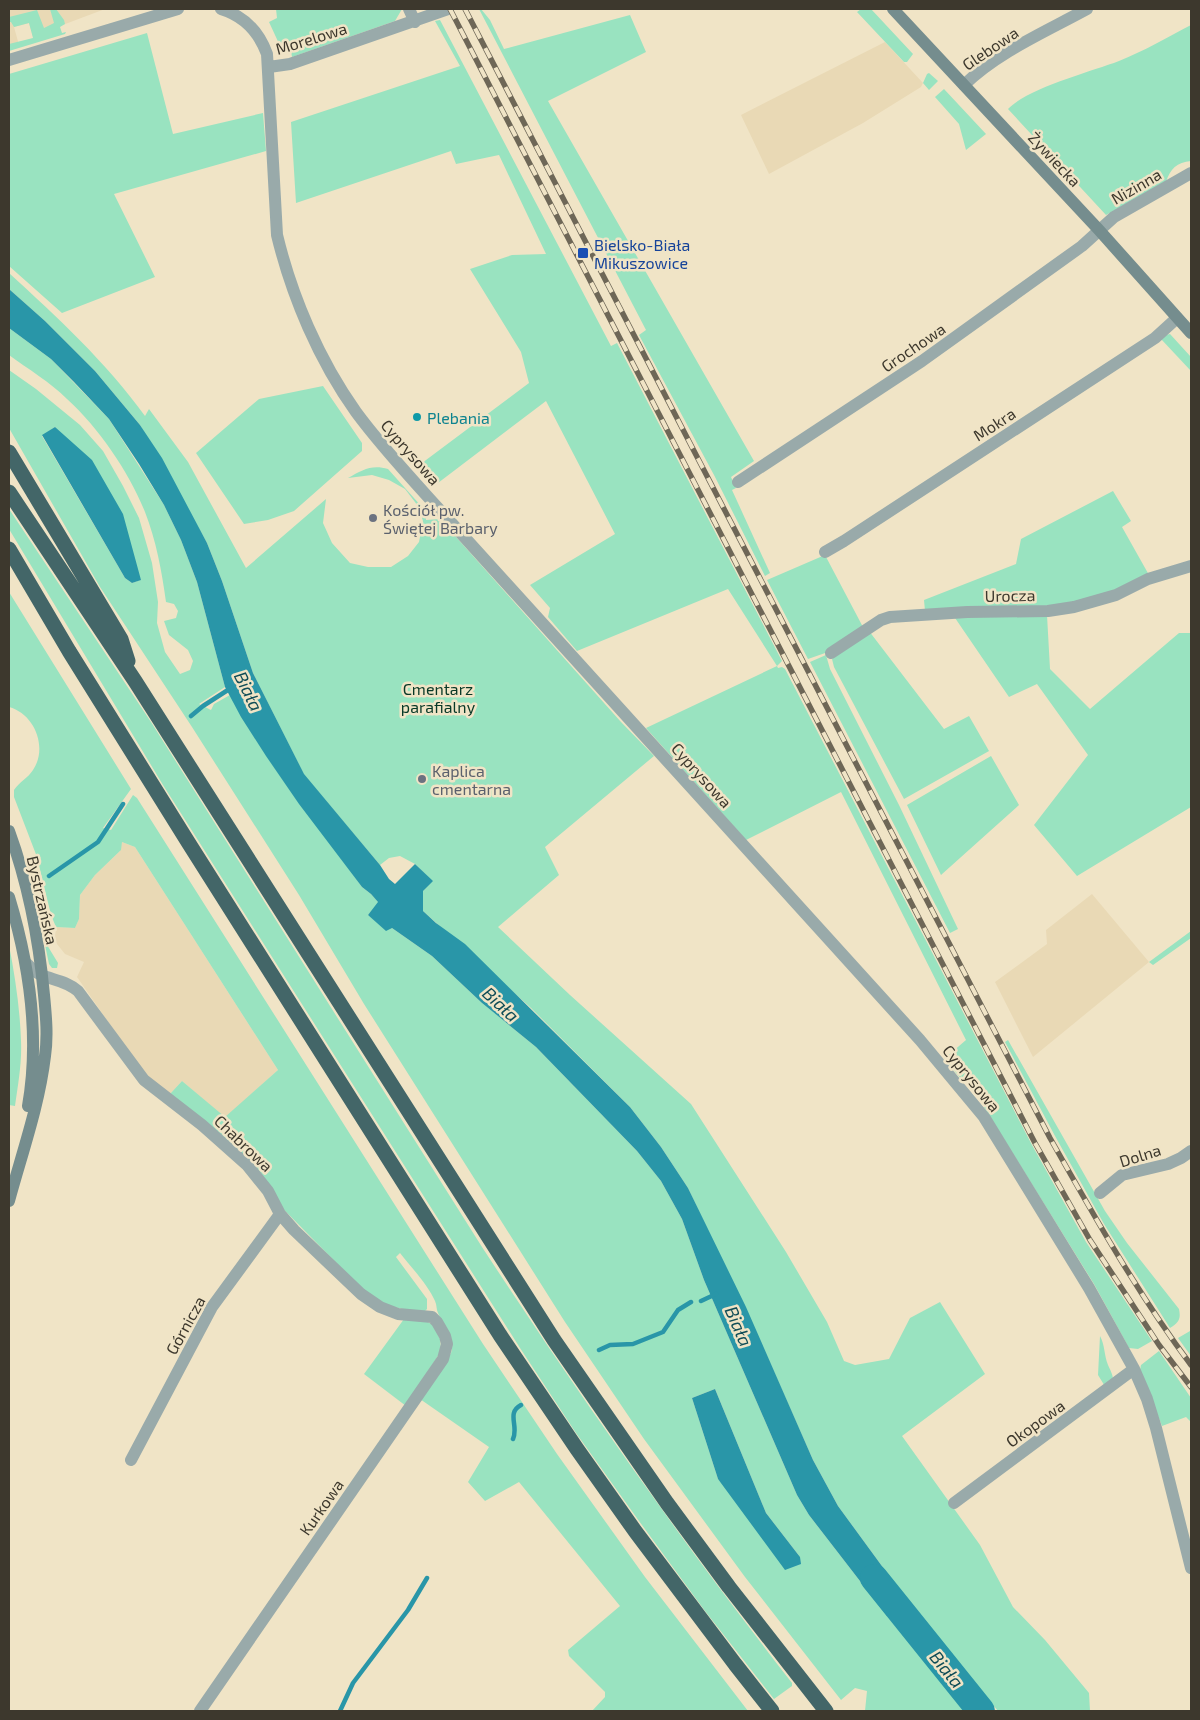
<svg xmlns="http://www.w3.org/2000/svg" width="1200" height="1720" viewBox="0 0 1200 1720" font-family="'Exo 2',sans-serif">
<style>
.built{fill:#e9d9b5}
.green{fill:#99e3c0;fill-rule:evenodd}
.water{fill:#2996a8}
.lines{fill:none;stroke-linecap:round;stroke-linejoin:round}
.stream{stroke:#2996a8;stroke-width:4.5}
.river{stroke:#2996a8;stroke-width:28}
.street{stroke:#9aa;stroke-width:12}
.secondary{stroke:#758d8e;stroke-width:12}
.highway{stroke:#436668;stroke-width:15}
.rail-casing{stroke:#6e6757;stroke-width:5.5}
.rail{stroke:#f0e4c6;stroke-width:4;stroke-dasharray:11;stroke-linecap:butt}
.transit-dot{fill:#1a4fb4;stroke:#f0e4c6;stroke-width:2}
.culture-dot{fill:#0f9aa8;stroke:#f0e4c6;stroke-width:2}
.worship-dot{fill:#6b7280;stroke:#f0e4c6;stroke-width:2}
.labels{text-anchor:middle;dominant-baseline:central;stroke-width:5;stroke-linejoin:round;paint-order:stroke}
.street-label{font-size:16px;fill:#3d382d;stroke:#f0e4c6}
.transit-label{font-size:16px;fill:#164399;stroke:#f0e4c6;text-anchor:start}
.culture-label{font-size:16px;fill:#0d838f;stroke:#f0e4c6;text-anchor:start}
.worship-label{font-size:16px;fill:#5b616d;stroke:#f0e4c6;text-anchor:start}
.park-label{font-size:16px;fill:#083927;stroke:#f0e4c6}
.water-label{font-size:18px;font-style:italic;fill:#104d57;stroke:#f0e4c6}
</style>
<rect width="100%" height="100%" fill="#f0e4c6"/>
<path class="built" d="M9,9H105L60,26L34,40L29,23L14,27L19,45L9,49Z
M885,42L923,83L921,87L863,123L769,174L741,115Z
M122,842L135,847L278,1070L225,1118L182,1081L170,1094L152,1081L140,1068L77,977L84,962L65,954L57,944L55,937L56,927L75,928L79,919L80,895L95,875L120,851Z
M1092,894L1149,962L1033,1057L995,982L1047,944L1046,930Z"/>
<path class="green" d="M50,9H56L64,20L65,24L60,27L62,33L66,32L65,34L9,51V44L33,38L29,23L14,27L11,22H9V17L37,10L44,28L54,23Z
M276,9H402L395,21L292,57L291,51L285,52L281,48L269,22L277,18Z
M479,9H481L490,20L504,49L630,15L646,52L548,101L754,461L731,477L736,488L732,490L770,573L765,576L714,475L639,335L646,330Z
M861,9H871L913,54L907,62H904L857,12Z
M440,20L611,346L617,343L782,661L777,666L778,668L782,667L785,669L1032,1145L1086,1242L1152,1341L1138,1349L1129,1348L1094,1284L984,1107L992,1101L975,1078L963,1081L944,1059L966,1040L841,792L746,840L646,728L777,666L728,589L577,651L548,617L550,608L530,585L615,534L546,401L434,486L418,466L529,383L521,352L470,269L512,255L546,254L499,155L456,164L451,151L296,203L291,122L460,66L435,21Z
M1191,25V161C1177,162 1170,169 1166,182L1106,215L1008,109C1028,88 1090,72 1119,61C1144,51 1168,37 1191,25Z
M147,33L173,134L263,113L266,151L114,194L155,277L62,313L9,266V74Z
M929,73L938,81L929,90L923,83L927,74Z
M944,89L986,134L966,150L959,124L935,97Z
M9,273C57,317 106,362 145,416L149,409L188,462L246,568L326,499L323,523L332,543L350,563L368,567H391L408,556L419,542L423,521L418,506L405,489L389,480L372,475L348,478C362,470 372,464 388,469L422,507L426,513V520L440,519L621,722L654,756L545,847L559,875L498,927L570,995L691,1104L786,1252L827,1322L844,1361L855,1365L889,1359L910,1318L940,1302L985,1374L902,1436L980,1545L1013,1607L1045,1640L1089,1693L1090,1711H998L906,1599L838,1506L813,1460L766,1354L688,1188L661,1147L630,1107L531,1008L423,911V891L432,881L415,864L400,856L389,858L380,865L304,775L253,673L222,581L207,543L140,425L95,371L45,321L9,289Z
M9,328L51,359L109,419L164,505L181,540L197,582L225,687L199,704L211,710L214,704L230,695C266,764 317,823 362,887L371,894L379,903L368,915L392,928L432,956L482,1003L536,1047L637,1151L661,1181L682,1219L704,1280L797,1495L809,1515L887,1616L967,1711H865L867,1691L855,1688L841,1700L745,1577L644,1439L565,1322L364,1004L299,895L192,727L100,587L9,428V370L36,389L80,425L103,451L123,486L139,518L152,563L158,602L157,623L165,652L180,674L190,670L193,661L188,650L169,635L164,621L176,618L178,611L174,604L166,602C162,572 156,540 145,512C129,472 99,428 67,399C50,382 28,369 9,355ZM55,427L141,580H140L132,583L125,578L42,436ZM715,1389L766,1513L800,1557L718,1479L692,1398Z
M1170,334L1191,357V371L1161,339L1166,335Z
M323,386L362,443V451L294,511L268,520L244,524L196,453L259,399Z
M1113,491L1131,521L1122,527L1149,575L1116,591L1072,605L925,611L924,600L1016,564L1021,539Z
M9,509L151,722L482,1247C580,1397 682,1542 792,1683V1686L774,1699L705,1611L639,1521L576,1433L520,1348L163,785L9,529Z
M825,555L864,629L828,652L808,659L767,580Z
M9,592L131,789L103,828L111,830L133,795L137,798L483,1344L557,1454L645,1577L748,1711H592L605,1697V1692L569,1656L568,1650L620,1606L519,1482L485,1501L468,1482L489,1447L420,1399L451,1353C456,1336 444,1327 438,1313C436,1309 437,1305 435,1301C428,1285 411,1267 400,1253L396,1257L427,1299V1309L425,1311C396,1309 389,1308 365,1292L170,1094L182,1081L225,1117L278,1070L135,847L122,842L121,850L95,875L80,895L79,919L75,928L56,927L51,915L37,857L14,797V790C19,782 28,778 33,770C48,748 35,714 9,707Z
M953,615H1047L1050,669L1090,709L1179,633H1191V807L1077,876L1034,825L1088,755L1037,684L1009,697Z
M869,631L944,729L969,716L989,751L904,799L834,667L832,659Z
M826,655L830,669L899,805L958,929L950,933L810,662Z
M991,756L1019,805L941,875L907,805Z
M1191,931V938L1153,965L1149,962Z
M44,940L58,963L57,968H52L49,964Z
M9,945C15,976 20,1009 21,1041C22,1063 18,1085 15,1106L9,1105Z
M1008,1040L1105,1211L1127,1243L1179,1309C1181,1319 1179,1322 1170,1328L1104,1224L1055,1136L1005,1042Z
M404,1319L428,1322L434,1326L440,1339L441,1351L406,1406L364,1374Z
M1190,1331H1191V1356L1178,1338Z
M1100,1336C1105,1345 1104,1355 1108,1365C1110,1370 1113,1374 1113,1380L1106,1388L1098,1375Z
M1159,1351L1191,1398V1422L1186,1417L1162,1426L1140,1370L1141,1365Z"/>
<path class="water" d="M9,289L45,321L95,371L140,425L162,458L207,543L222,581L253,673L304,774L380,865L389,879L395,884L415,864L433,881L423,891V911L436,923L465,944L630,1107L661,1147L688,1188L746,1307L813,1460L838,1506L906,1599L887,1616L809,1515L797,1495L704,1280L682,1219L661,1181L637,1151L536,1047L482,1003L432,956L392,928L386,931L368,915L378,902L371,894L362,887L299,804L266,756L241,717L225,687L197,582L181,540L164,505L139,464L109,419L74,382L51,359L9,328Z
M55,427L92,460L123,514L141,580L132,583L125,578L42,435Z
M715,1389L766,1513L800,1557L801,1564L785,1570L718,1479L692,1398Z"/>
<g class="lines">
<path class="stream" d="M191,716L203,706L231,688
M49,876L98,842L123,804
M701,1301L716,1294
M599,1350L610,1345L633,1344L663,1332L678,1310L691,1302
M513,1439C519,1426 506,1413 521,1405
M340,1711L353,1683L408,1610L427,1578"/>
<path class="river" d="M874,1578L981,1711"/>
<path class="street" d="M221,9C244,16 259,32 267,54L277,235C292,297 319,360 356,412C381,446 410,477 438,508L920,1040L984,1117L1089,1288L1134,1369L1147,1399L1156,1428L1191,1568
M409,9L415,22
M9,60L178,9
M269,67L290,64L448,9
M964,85C998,52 1045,32 1087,9
M738,482L922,361L1082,246L1114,217L1191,173
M825,552L844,541L1155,338L1177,318
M831,653L881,620L890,617L967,612L1048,611L1074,607L1116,595L1148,579L1191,566
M26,963C43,983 59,975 78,991L144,1080L202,1125L247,1165L268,1191L280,1214L294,1230L361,1294L380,1307L398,1314L432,1317L437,1322L445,1336L447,1344L443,1359L200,1711
M1100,1193L1122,1175L1168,1164L1181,1158L1191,1151
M131,1460L212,1307L280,1214
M954,1503L1134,1369"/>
<path class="secondary" d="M893,9L1099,230L1191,333
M9,831C28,883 39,940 44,995C46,1016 48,1036 45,1056C39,1106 22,1153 9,1201
M9,897C29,963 40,1037 28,1106"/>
<path class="highway" d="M9,452L121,639L128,661
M9,492L135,681L554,1340L667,1503L729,1587L826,1711
M9,549L69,651L188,842L500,1335L577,1449L635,1531L735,1664L772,1711"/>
<defs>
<path id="rail" d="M450,9L1035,1143L1090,1240L1159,1345L1191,1387
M465,9L1050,1138C1094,1216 1138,1294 1191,1365"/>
</defs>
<use href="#rail" class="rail-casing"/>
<use href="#rail" class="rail"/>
</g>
<rect class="transit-dot" x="577" y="247" width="12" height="12" rx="2.5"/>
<circle class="culture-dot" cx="417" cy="417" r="5"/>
<g class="worship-dot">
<circle cx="373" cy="518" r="5"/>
<circle cx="422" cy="779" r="5"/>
</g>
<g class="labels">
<g class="street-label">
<text transform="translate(311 38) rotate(-17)">Morelowa</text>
<text transform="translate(990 48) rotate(-34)">Glebowa</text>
<text transform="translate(1055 159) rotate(47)">Żywiecka</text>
<text transform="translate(1136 186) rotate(-30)">Nizinna</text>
<text transform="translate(913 347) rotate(-34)">Grochowa</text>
<text transform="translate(994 424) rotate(-33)">Mokra</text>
<text transform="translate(411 452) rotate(49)">Cyprysowa</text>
<text transform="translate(1010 595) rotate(-1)">Urocza</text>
<text transform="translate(702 775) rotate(48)">Cyprysowa</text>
<text transform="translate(43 900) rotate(77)">Bystrzańska</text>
<text transform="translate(972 1078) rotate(51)">Cyprysowa</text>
<text transform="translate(244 1143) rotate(44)">Chabrowa</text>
<text transform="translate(1140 1155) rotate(-17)">Dolna</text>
<text transform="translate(185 1325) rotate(-61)">Górnicza</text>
<text transform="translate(1035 1423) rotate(-36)">Okopowa</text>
<text transform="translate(321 1507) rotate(-55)">Kurkowa</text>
</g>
<g class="transit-label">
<text x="594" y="244">Bielsko-Biała<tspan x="594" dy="18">Mikuszowice</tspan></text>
</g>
<g class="culture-label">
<text x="427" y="417">Plebania</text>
</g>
<g class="worship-label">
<text x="383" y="509">Kościół pw.<tspan x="383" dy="18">Świętej Barbary</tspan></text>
<text x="432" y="770">Kaplica<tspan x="432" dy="18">cmentarna</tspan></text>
</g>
<g class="park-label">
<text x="438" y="688">Cmentarz<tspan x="438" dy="18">parafialny</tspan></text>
</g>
<g class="water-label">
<text transform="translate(249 691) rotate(64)">Biała</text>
<text transform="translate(501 1004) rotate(43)">Biała</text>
<text transform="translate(739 1326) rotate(66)">Biała</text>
<text transform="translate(947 1669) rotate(51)">Biała</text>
</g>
</g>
<rect width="1200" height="1720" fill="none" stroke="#3d382d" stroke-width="20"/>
</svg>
